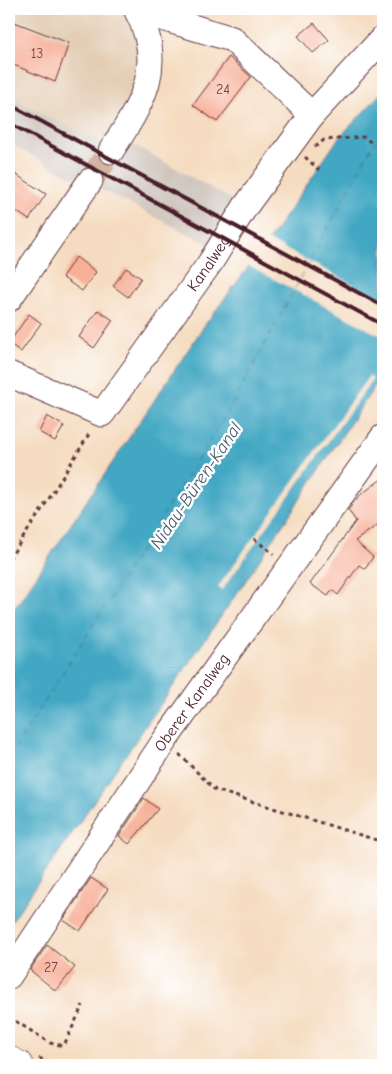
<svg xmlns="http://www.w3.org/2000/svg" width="392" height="1074" viewBox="0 0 392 1074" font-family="'Comic Neue',sans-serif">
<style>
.built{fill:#e3ccb2}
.industrial{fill:#ccc2b9}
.water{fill:#43a7c3;stroke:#466377}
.pier{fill:#f5dbbf}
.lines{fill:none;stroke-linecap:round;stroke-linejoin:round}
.ferry{stroke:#475c6f;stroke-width:1;stroke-dasharray:6 5;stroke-linecap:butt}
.building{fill:#f7af96}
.minor-tunnel{stroke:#d3b5a1;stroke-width:25;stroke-dasharray:25 12;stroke-linecap:butt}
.minor-casing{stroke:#643b41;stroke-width:27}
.highway-casing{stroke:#643b41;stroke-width:29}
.path{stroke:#643b41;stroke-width:3;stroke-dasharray:4 4;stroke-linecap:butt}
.minor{stroke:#fff;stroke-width:25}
.highway{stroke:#fff;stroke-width:28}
.rail{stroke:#4a1f2b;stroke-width:4}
.labels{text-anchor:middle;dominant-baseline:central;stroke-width:5;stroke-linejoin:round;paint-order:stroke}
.number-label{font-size:14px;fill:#754346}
.street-label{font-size:16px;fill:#4a1f2b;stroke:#fff}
.water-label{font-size:18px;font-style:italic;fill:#475c6f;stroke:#fff}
</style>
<rect width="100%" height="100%" fill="#fff"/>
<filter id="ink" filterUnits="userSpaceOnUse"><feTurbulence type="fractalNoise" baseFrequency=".02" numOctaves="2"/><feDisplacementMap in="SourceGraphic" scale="10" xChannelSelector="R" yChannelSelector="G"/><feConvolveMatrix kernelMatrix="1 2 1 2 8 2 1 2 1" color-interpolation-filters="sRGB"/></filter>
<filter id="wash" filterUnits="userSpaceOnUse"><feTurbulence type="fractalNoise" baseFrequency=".0096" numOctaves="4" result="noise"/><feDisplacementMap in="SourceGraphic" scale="20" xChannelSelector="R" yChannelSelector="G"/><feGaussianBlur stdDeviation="1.12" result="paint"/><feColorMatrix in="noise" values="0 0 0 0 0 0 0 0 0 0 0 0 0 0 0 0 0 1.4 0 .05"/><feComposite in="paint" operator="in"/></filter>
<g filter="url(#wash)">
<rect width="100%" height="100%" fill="#f5dbbf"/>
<path class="built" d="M9,9H136L150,65L103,144L9,97Z"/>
<path class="industrial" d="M9,97L103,144L111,151L132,144L245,207L210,245L100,189L75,179L9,143Z"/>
<path class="water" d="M383,91V374L251,573L9,925V617L204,326L271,237L338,139Z"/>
<path class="pier" d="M266,239L383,300V337L247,265Z
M369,376L373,379L222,590L218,587Z"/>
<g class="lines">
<path class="ferry" d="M9,758L228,412L373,144L383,136"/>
</g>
<g id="blocks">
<path class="building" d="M9,20L69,43L55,82L9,63Z
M314,23L329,40L313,53L298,36Z
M229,57L251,77L217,122L193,105Z
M9,170L46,194L29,220L9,206Z
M76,257L96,272L82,291L62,277Z
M126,268L141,278L128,297L113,286Z
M98,310L113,320L94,348L79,337Z
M29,314L41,323L21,352L9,343Z
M47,416L64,426L55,441L39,432Z
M383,478V521L355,541L373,557L365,569L359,565L338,595L332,590L328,596L310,584L356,521L348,510L359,496Z
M144,798L158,809L129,844L119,836Z
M91,878L108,889L80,931L63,920Z
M47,945L75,967L56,991L30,970Z"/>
</g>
</g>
<g filter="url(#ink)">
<use href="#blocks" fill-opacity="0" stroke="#643b41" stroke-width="1"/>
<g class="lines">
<path class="minor-tunnel" d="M90,181L111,151"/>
<defs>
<g id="minor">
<path d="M142,20L153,16L159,17L232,39L312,115"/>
<path d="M111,151C142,103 167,66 136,9"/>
<path d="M9,299L90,181"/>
<path id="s1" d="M9,374L102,414L210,263L245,207L312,115L383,38"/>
<path id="s2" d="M9,976L165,740L383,437"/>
</g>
<path id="highway" d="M9,1060L19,1065"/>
</defs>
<use href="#minor" class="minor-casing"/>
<use href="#highway" class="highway-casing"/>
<path class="path" d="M315,147L324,140L364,137L373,144
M305,157L319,170
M254,539L274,554
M9,559L50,497L91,431
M179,754L215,790L383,842
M9,1017L50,1043L60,1045L65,1043L83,1005
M39,1058L54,1065"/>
<use href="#minor" class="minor"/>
<use href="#highway" class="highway"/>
<path class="rail" d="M9,104L383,306
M9,123L383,325"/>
</g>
</g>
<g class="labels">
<g class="number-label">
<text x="37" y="53">13</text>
<text x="223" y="89">24</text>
<text x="51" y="967">27</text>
</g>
<g class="street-label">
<text stroke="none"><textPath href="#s1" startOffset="286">Kanalweg</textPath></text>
<text stroke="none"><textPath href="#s2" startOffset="329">Oberer Kanalweg</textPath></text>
</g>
<g class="water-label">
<text transform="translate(196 486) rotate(-56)">Nidau-Büren-Kanal</text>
</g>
</g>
<rect width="392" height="1074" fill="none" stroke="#fff" stroke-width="30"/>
</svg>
